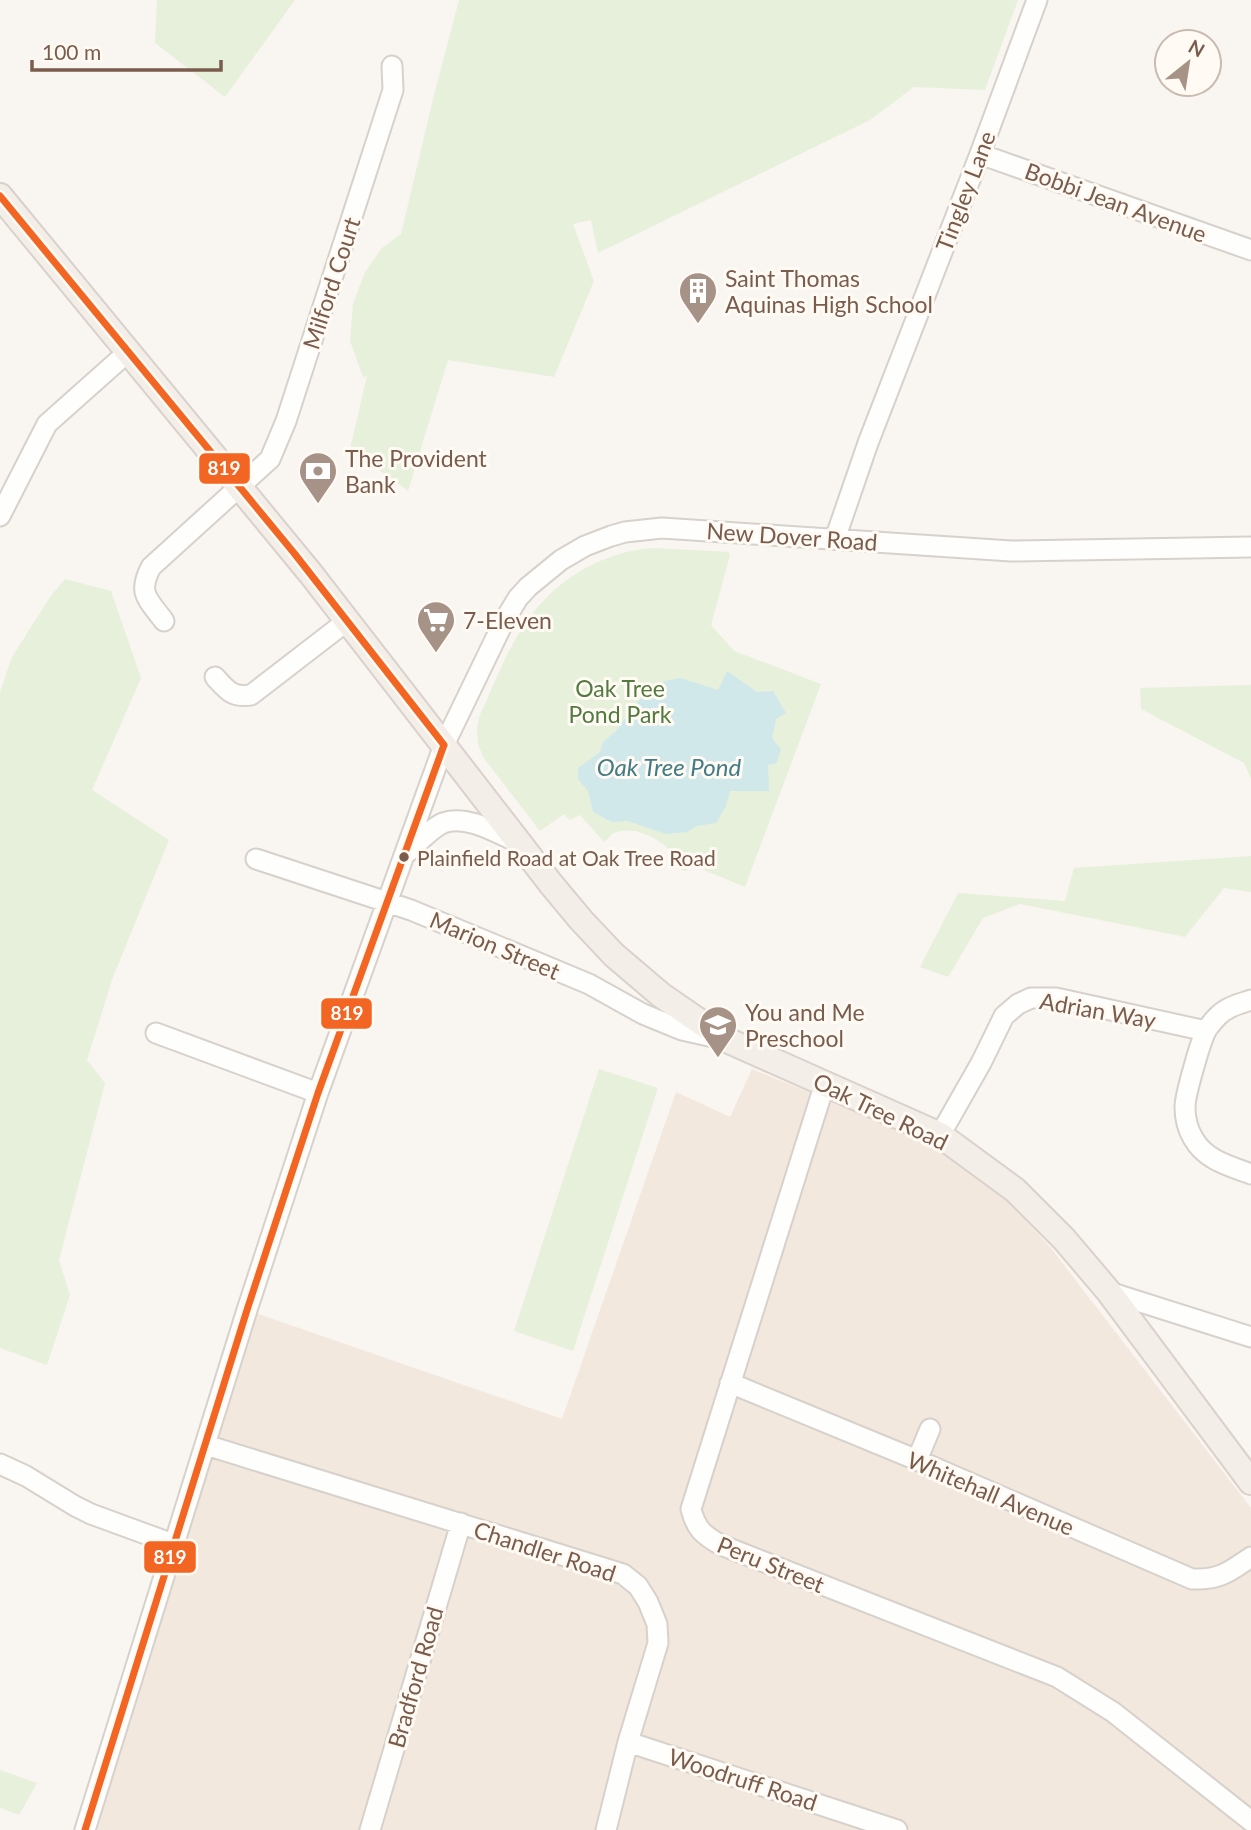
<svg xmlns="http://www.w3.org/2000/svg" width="1251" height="1830" viewBox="0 0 1251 1830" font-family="Lato,sans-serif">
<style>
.residential{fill:#f2e8de}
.green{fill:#e7f0db}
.water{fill:#d0e8ea}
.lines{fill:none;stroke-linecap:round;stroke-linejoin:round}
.minor-casing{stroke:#d7d1cb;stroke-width:23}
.major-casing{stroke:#dad1cc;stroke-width:28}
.minor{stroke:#fefefd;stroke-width:19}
.major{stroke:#f3eee8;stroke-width:24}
.bus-1-casing{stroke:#fffaf3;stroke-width:12}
.bus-1{stroke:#f26522;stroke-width:7}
.bus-dot{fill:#7a5c4d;stroke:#fffaf3;stroke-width:2.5}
.labels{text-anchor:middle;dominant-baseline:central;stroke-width:6;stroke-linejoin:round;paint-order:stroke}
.bus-label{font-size:21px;fill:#7a5c4d;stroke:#fffaf3;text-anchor:start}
.street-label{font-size:23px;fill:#7a5c4d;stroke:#fffaf3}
.poi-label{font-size:23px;fill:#7a5c4d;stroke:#fffaf3;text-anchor:start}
.park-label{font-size:23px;fill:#537a41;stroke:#fffaf3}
.water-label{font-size:24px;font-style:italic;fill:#437c86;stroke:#fffaf3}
.line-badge{stroke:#fffaf3;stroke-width:2.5}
.badge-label{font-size:19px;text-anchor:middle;font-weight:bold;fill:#fff}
</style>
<rect width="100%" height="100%" fill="#f9f5f0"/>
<path class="residential" d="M752,1069L925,1140L1006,1199L1050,1247L1251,1508V1830H85L247,1310L562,1419L676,1092L730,1117Z"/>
<path class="green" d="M157,0H295L225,97L155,43Z
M459,0H1018L985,90L914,87L870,120L598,253L591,220L573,224L594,281L554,377L448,360L408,491L350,449L367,376L363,377L350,341L353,304L365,272L382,248L401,234L434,95Z
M653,548L729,552L730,555L711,625L734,651L821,684L745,887L692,865L686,871L682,870C673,849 657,836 635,831C627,830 619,830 612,834C609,837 607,840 604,842L580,815L570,820L564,814L540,831L483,757L478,744L477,729L479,717C494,686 506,650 527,621C556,579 602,552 653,548Z
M65,579L111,591L141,678L92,790L169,840L113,977L87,1060L105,1083L59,1260L70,1295L47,1365L0,1348V692L12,657L50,597Z
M1251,685V779L1244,763L1141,709L1140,688Z
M1251,856V892L1224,888L1185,937L1020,904L983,918L948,977L920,967L958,893L1065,901L1074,868Z
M599,1069L658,1088L573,1351L514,1331Z
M0,1770L37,1783L19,1815L0,1808Z"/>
<path class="water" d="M727,671L757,692L773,691L786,713L776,719L772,738L781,749L777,763L768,765L769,791H730L726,806L716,823L697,826L687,832L666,834L628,821L612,822L593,812L588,791L578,779V768L600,752L603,742L616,731L637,702L651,689L665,681L680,678L718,690Z"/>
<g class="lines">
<defs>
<path id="minor" d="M980,154L1251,250
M0,516L47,424L129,351
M835,539L868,443L980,154L1037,0
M164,621C148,599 137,594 151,567L270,459L286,421L393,90L392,66
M215,677C227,690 232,698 251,695L347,621
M408,852C419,842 430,829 443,823C466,814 497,833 517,842
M256,859L411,910L589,984L643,1014L682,1030L722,1039
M1251,1000C1239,1004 1226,1007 1217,1017C1214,1020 1210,1025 1207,1029C1201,1039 1185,1095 1185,1107C1185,1118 1187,1128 1193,1138C1205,1160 1229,1166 1251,1174
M156,1033L318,1093
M825,1083L691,1509C696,1529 703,1535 721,1545L1057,1677L1113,1712L1251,1821
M940,1135L981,1063L1004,1016L1018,1004L1031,998H1056L1206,1031
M1109,1292L1251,1337
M730,1383L917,1460L1192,1579C1220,1580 1229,1572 1251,1557
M206,1445L607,1569L623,1574L638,1586L648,1602L657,1624L658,1643L628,1742L606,1830
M917,1460L930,1429
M0,1464L26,1476L75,1506L91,1514L173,1544
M628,1742L897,1830
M85,1830L247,1310L318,1093L444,745L504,621L518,598L528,587L561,560L585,546L611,536L625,532L662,528L1011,551L1251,547
M370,1830L461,1523"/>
<path id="major" d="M0,196L311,574L551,884L581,920L614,955L661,995L709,1028L729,1041L940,1135L1015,1190L1064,1239L1109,1292L1251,1482"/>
</defs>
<use href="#minor" class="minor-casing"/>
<use href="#major" class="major-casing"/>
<use href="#minor" class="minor"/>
<use href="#major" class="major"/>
<defs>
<path id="bus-1" d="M0,196L294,553L444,745
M85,1830L247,1310L318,1093L444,745"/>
</defs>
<use href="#bus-1" class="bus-1-casing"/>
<use href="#bus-1" class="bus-1"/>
</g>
<defs>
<symbol id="building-pin" viewBox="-11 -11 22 30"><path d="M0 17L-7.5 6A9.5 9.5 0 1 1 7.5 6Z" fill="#a69286" stroke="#fffaf3"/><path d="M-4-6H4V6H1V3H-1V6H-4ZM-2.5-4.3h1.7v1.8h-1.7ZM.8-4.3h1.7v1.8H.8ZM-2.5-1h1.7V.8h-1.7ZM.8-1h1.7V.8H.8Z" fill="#fff"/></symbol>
<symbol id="bank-pin" viewBox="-11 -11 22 30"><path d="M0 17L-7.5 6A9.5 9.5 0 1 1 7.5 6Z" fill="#a69286" stroke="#fffaf3"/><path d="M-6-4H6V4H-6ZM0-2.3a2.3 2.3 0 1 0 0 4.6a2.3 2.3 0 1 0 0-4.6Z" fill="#fff"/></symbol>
<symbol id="supermarket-pin" viewBox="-11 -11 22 30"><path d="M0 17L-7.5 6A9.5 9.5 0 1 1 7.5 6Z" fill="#a69286" stroke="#fffaf3"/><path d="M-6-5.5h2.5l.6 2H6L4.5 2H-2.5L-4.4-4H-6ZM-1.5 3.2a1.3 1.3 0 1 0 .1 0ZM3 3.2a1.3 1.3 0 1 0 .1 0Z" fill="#fff"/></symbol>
<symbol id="school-pin" viewBox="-11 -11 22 30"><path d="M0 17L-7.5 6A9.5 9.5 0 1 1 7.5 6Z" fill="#a69286" stroke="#fffaf3"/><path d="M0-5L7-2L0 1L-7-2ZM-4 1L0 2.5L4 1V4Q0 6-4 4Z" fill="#fff"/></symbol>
</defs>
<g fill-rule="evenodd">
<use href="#building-pin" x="676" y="269" width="44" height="60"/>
<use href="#bank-pin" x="296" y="449" width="44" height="60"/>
<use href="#supermarket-pin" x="414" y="598" width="44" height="60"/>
<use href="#school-pin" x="696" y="1003" width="44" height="60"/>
</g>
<circle class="bus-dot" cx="404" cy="857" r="6"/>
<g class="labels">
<g class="bus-label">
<text x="417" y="857">Plainfield Road at Oak Tree Road</text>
</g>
<g class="street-label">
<text transform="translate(965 191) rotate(-69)">Tingley Lane</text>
<text transform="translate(1116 202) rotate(20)">Bobbi Jean Avenue</text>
<text transform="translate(331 283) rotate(-72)">Milford Court</text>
<text transform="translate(792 536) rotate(4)">New Dover Road</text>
<text transform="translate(495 945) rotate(23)">Marion Street</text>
<text transform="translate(1098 1010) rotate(10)">Adrian Way</text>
<text transform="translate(881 1111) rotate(26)">Oak Tree Road</text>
<text transform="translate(991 1493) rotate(23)">Whitehall Avenue</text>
<text transform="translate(545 1551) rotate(18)">Chandler Road</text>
<text transform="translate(771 1564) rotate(22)">Peru Street</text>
<text transform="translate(415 1677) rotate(-74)">Bradford Road</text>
<text transform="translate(743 1779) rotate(18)">Woodruff Road</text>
</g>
<g class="poi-label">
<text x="725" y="278">Saint Thomas<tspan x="725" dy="26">Aquinas High School</tspan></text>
<text x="345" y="458">The Provident<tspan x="345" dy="26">Bank</tspan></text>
<text x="463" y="620">7-Eleven</text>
<text x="745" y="1012">You and Me<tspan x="745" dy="26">Preschool</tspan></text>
</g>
<g class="park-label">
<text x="620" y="688">Oak Tree<tspan x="620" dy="26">Pond Park</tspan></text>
</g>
<g class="water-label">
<text x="669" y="766">Oak Tree Pond</text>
</g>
</g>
<g class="line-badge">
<rect x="198" y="452" width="53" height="33" rx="7" fill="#f26522"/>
<rect x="320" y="997" width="53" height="33" rx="7" fill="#f26522"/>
<rect x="143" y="1540" width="54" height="34" rx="7" fill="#f26522"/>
</g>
<g class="badge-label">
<text x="224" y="475">819</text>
<text x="347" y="1020">819</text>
<text x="170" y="1564">819</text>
</g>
<g transform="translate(1188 63) rotate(30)"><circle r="33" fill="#fffaf3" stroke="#cabbb1" stroke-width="2"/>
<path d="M0-5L12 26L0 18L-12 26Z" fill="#a69286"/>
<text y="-10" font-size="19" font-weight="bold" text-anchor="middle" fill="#7a5c4d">N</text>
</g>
<path d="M32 60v10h189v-10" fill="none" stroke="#7a5c4d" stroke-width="3.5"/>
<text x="42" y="60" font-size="21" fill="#7a5c4d" stroke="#fffaf3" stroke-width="5" paint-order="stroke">100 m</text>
</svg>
